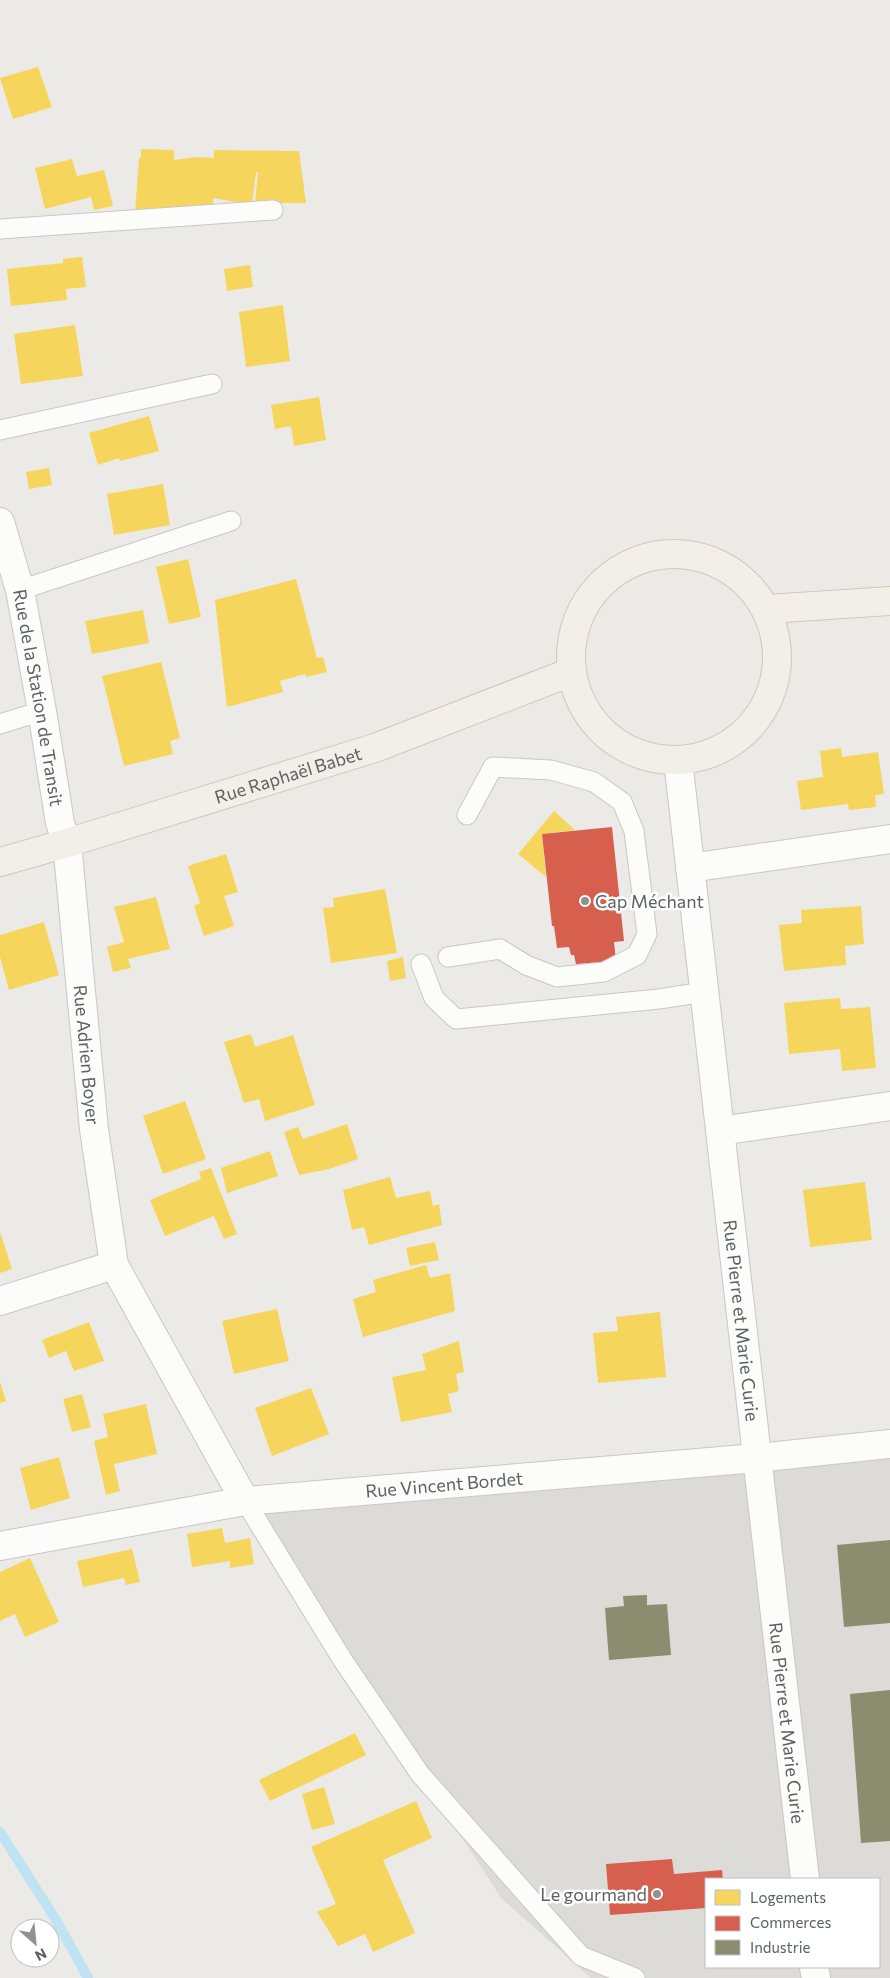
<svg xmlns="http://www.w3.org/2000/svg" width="890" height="1978" viewBox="0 0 890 1978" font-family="Commissioner,sans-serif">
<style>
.industrial{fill:#dddbd8;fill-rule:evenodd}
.homes{fill:#f6d55c}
.shops{fill:#d6604d}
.industry{fill:#8c8c6e}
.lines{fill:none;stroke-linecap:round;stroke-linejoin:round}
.stream{stroke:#bee3f3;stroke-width:10}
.lane-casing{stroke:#c8c7c7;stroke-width:21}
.street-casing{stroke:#c8c7c7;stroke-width:30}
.primary-casing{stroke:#d2c7b7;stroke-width:30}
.lane{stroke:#fcfcfb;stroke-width:19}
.street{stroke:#fcfcfb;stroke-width:28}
.primary{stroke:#f2efe8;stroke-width:28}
.poi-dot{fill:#8f9192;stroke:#fff;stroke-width:2}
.labels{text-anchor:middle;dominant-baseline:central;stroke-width:5;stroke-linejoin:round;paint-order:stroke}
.street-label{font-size:18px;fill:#5d6164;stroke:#fff}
.poi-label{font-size:18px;fill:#5d6164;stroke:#fff;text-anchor:start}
</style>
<rect width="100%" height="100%" fill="#eceae7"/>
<path class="industrial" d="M890,1440V1978H591L501,1898L245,1501ZM706,1879H879V1967H706Z"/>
<path class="homes" d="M38,67L52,107L13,119L0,78Z
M141,149L174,150V160L196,157L214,158V150L299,151L306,203H255L258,172H256L252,205L213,198V210L135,212L139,158H141Z
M72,159L77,176L104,170L113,206L94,210L91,197L45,209L35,168Z
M82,257L86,287L66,289L67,300L11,306L7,269L63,263V259Z
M250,265L253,287L227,291L224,269Z
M283,305L290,361L246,367L239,312Z
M75,325L83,376L21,384L14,334Z
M319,397L326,440L294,446L291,426L275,429L271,405Z
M149,416L159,451L120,461L119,458L98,465L89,433Z
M49,468L52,485L29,489L26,472Z
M163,484L170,525L114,535L107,494Z
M188,559L201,617L169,624L156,567Z
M296,579L317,658L323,657L327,672L306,677L305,674L280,681L283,692L227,707L215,600Z
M143,610L149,643L92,654L85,621Z
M161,662L180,738L170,741L173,754L124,766L102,676Z
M841,748L842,757L878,752L884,794L875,795L876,807L849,810L848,804L801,810L797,781L823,777L820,751Z
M554,811L575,830L542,834L546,877L518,854Z
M226,854L238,892L224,896L234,926L204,936L194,906L200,903L188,866Z
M385,889L397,953L331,963L323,908L334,907L333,898Z
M156,897L170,949L128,959L131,968L113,972L107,947L124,942L114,907Z
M861,906L864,944L845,946L846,965L784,971L779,925L802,923L801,910Z
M44,922L59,975L9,990L0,957V935Z
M403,957L406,978L390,981L387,961Z
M840,998L841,1009L870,1007L876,1068L842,1071L840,1049L789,1054L784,1003Z
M251,1034L255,1047L293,1035L315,1105L265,1121L259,1099L244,1103L224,1042Z
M185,1101L206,1159L163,1174L143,1116Z
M347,1124L358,1159L329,1169L299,1175L284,1132L298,1127L303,1139Z
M270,1151L278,1176L227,1193L221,1168Z
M211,1168L237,1234L224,1239L214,1216L165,1236L150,1200L201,1179L199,1172Z
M390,1177L396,1198L430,1191L433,1206L439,1204L442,1225L369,1245L364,1227L352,1230L343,1190Z
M865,1182L872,1240L810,1247L803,1190Z
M0,1232L12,1269L0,1273Z
M435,1242L439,1260L410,1266L406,1248Z
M426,1265L430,1278L450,1273L455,1311L363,1337L353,1299L376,1292L373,1280Z
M277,1309L289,1361L234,1374L222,1321Z
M660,1312L666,1377L598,1383L593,1333L618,1331L616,1317Z
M89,1322L104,1361L74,1371L66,1351L49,1358L42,1340Z
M459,1341L464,1372L456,1374L459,1391L448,1394L452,1412L401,1422L392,1377L426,1370L422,1354Z
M0,1382L6,1401L0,1403Z
M311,1388L329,1434L272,1456L255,1408Z
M82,1394L91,1427L72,1432L63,1399Z
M146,1404L157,1454L114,1464L120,1491L106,1495L94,1441L108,1437L103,1414Z
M59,1457L70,1498L31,1510L20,1468Z
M222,1528L225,1543L250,1538L254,1564L230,1568V1561L192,1567L187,1534Z
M132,1549L140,1582L126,1585L124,1578L83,1587L77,1561Z
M30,1558L59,1622L25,1637L15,1614L0,1621V1572Z
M355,1733L366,1755L270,1801L259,1780Z
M324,1787L335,1824L312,1830L302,1794Z
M416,1801L432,1838L383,1860L415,1933L373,1952L365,1934L338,1946L317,1912L336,1904L311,1847Z"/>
<path class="shops" d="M612,827L624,941L614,942L616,961L576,964L574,955H571L569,947L557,948L554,926H552L542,834Z
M672,1859L674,1874L722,1870L723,1879H706V1908L610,1915L606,1864Z"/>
<path class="industry" d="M890,1540V1623L844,1627L837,1545Z
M647,1595V1605L667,1604L671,1655L609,1660L605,1608L624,1606L623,1596Z
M890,1690V1841L861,1843L850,1694Z"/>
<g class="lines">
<path class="stream" d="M0,1832L56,1920L88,1978"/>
<defs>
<path id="lane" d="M0,229L273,210
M0,430L212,384
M20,590L231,521
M0,724L42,711
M448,957L500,949L526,965L557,977L604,972L637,955L647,934L634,831L622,802L594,782L551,770L493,767L467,815
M421,964L434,998L456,1019L659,999L704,992
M245,1501L342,1659L420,1774L581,1956L635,1978"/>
<g id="street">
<path id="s1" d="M0,522L20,590L42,711L60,823L67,843L94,1129L114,1265L245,1501"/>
<path id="s2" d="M678,760L805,1879"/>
<path d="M690,868L890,839"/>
<path d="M720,1131L890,1106"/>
<path d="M0,1301L114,1265"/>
<path id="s3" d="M0,1546L245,1501L757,1458L890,1444"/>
<path d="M814,1967L816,1978"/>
</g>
<g id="primary">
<circle cx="674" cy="657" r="103"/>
<path d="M768,609L890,601"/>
<path id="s4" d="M0,862L67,843L375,748L571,672"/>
</g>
</defs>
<use href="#lane" class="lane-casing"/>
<use href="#street" class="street-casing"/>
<use href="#primary" class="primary-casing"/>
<use href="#lane" class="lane"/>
<use href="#street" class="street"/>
<use href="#primary" class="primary"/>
</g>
<g class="poi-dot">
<circle cx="585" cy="901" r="5"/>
<circle cx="657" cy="1894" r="5"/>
</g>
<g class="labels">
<g class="street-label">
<text stroke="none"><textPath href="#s1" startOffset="180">Rue de la Station de Transit</textPath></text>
<text stroke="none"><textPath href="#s4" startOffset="301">Rue Raphaël Babet</textPath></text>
<text stroke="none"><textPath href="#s1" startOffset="541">Rue Adrien Boyer</textPath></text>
<text stroke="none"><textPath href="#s2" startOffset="564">Rue Pierre et Marie Curie</textPath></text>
<text stroke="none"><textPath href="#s3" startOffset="449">Rue Vincent Bordet</textPath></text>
<text stroke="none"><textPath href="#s2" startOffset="969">Rue Pierre et Marie Curie</textPath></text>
</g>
<g class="poi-label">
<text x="595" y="901">Cap Méchant</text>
<text x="647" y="1894" text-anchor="end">Le gourmand</text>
</g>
</g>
<rect x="705" y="1878" width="175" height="90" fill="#ffffff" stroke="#bec0c1"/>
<rect x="715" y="1890" width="25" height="15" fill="#f6d55c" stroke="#bec0c1"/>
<text x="750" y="1903" font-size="15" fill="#5d6164">Logements</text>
<rect x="715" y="1916" width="25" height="15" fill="#d6604d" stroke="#bec0c1"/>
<text x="750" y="1928" font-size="15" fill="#5d6164">Commerces</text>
<rect x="715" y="1940" width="25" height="15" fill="#8c8c6e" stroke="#bec0c1"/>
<text x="750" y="1953" font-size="15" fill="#5d6164">Industrie</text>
<g transform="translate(35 1943) rotate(153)"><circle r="24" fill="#ffffff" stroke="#bec0c1"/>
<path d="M0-4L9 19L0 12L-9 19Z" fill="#8f9192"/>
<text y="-8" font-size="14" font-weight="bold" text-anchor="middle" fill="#5d6164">N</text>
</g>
</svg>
